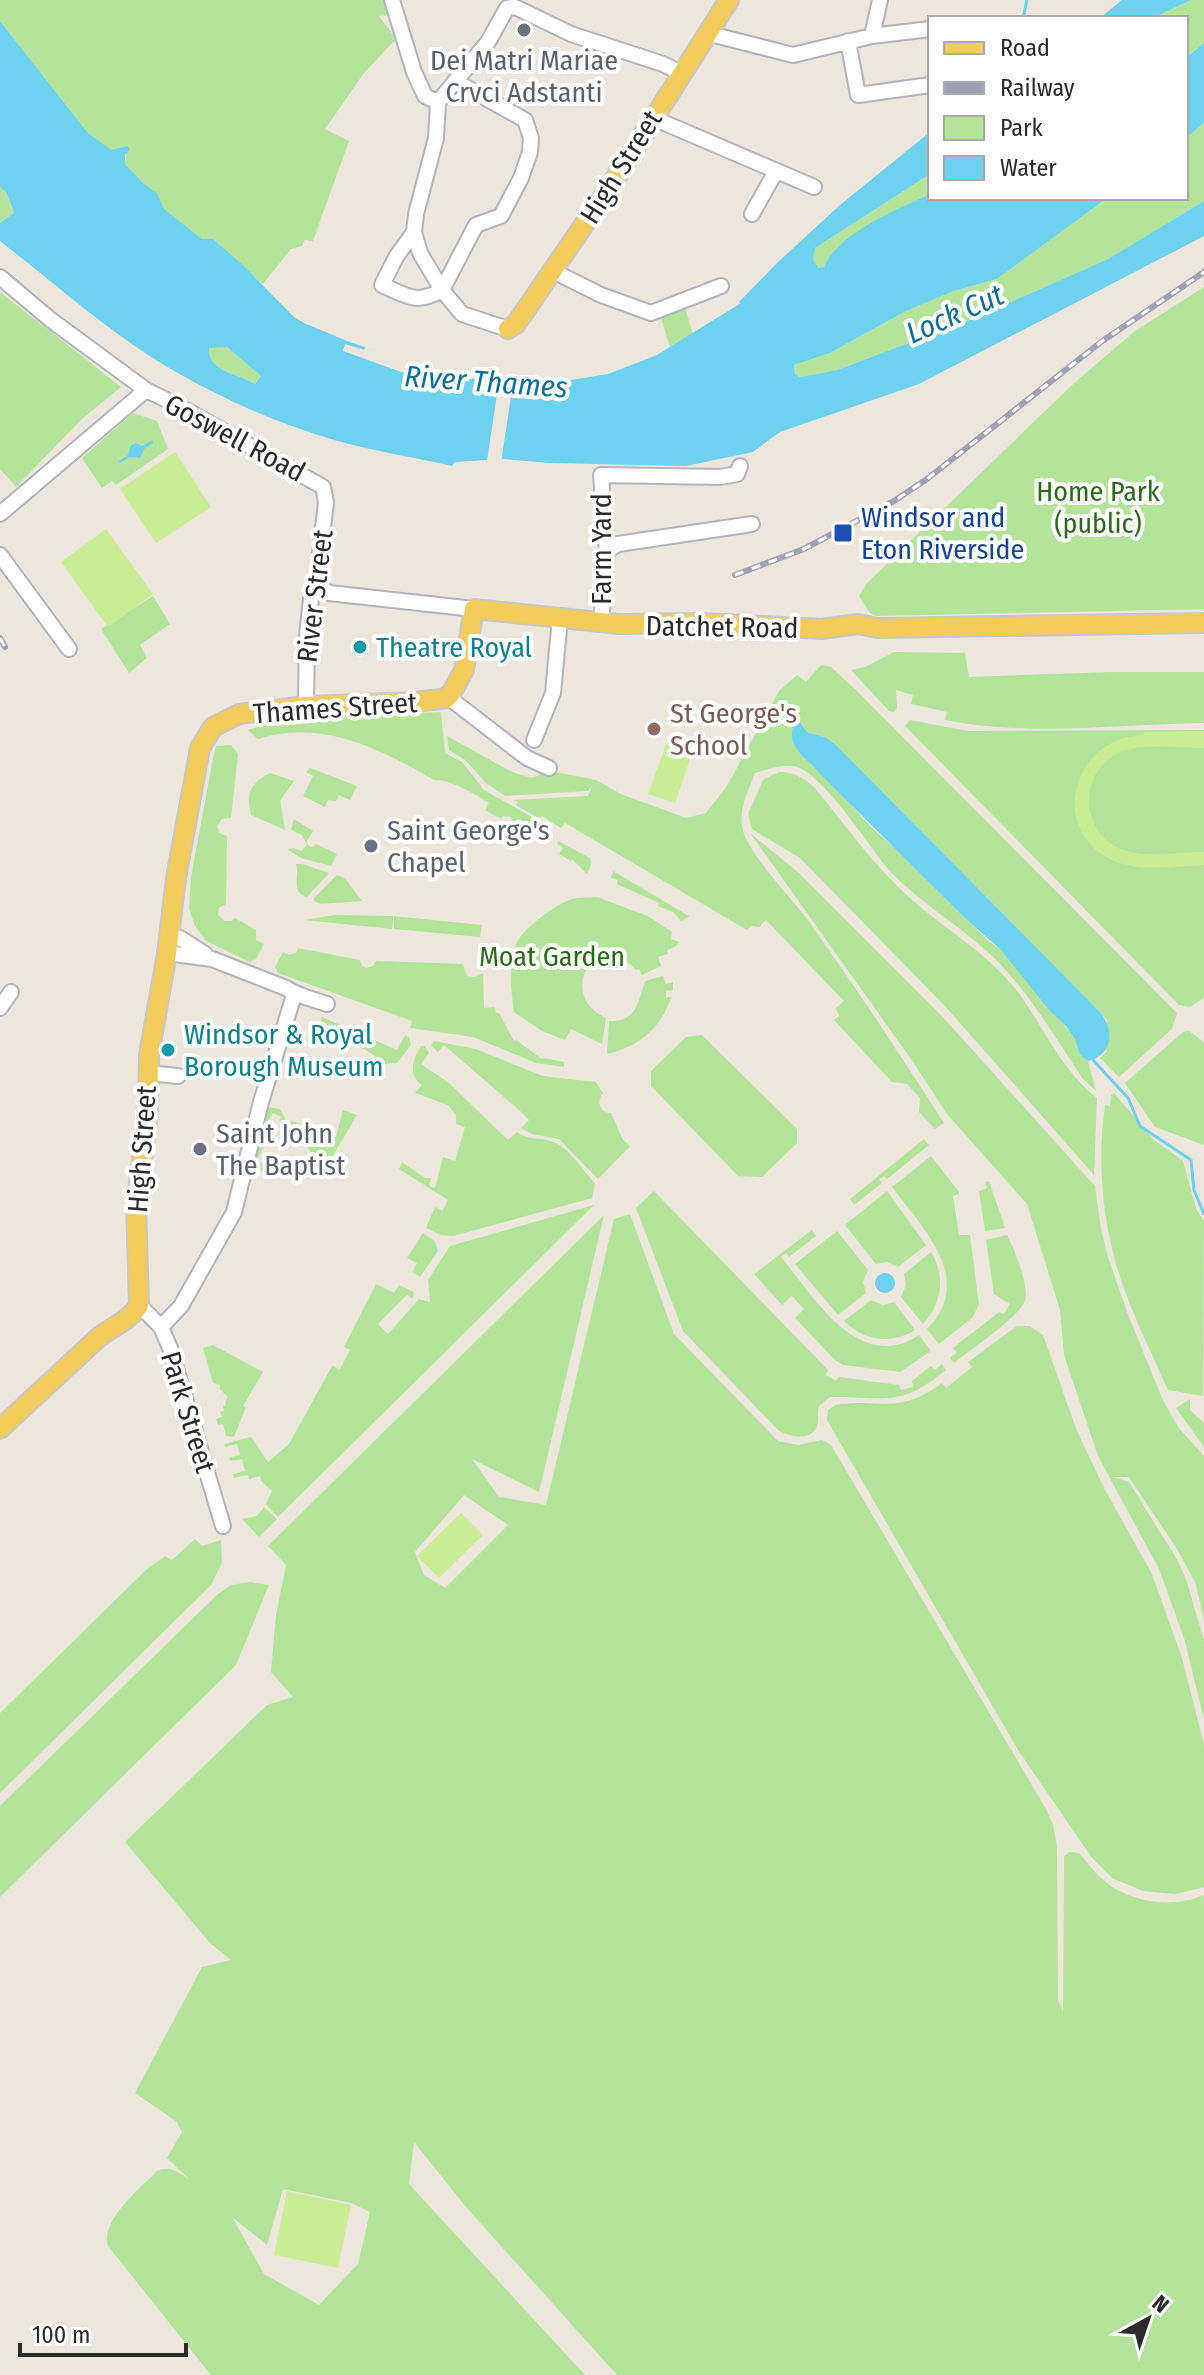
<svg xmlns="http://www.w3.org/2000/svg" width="1204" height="2375" viewBox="0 0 1204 2375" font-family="'Fira Sans Condensed',sans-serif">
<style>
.green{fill:#b4e499;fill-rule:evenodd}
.pitch{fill:#c9ec94}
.water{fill:#6fd1f0;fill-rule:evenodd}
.pier{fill:#ede6dd}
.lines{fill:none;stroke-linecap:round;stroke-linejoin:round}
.stream{stroke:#6fd1f0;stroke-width:3}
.minor-casing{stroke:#b1b4bf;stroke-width:18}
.major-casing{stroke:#c8c8c8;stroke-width:22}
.minor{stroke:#fff;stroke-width:14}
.major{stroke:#f3cc5c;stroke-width:18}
.rail-casing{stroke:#a0a3b6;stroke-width:6}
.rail{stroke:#fff;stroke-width:3;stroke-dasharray:9;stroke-linecap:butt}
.worship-dot{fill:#6b7280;stroke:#fff;stroke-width:3}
.transit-dot{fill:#1a4fb4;stroke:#fff;stroke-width:3}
.culture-dot{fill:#0f9aa8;stroke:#fff;stroke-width:3}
.education-dot{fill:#8d6e63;stroke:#fff;stroke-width:3}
.labels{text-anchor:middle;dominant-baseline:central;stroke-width:8;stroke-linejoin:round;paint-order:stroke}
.worship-label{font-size:28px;fill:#5b616d;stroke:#fff;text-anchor:start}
.street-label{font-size:28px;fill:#2b2b2b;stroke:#fff}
.park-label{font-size:28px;fill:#2c6a19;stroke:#fff}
.transit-label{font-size:28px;fill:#164399;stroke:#fff;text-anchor:start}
.culture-label{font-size:28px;fill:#0d838f;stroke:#fff;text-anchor:start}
.education-label{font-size:28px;fill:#785e54;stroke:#fff;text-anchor:start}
.water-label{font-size:30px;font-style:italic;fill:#0b6f9f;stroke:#fff}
</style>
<rect width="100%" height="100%" fill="#ede6dd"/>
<path class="green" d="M0,0H400L403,14L379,16L396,39L364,73L325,129L349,141L313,241L305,240L302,246L291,249L263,284L213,239H202L163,209L157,193L143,183L125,164L127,146L111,151L88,133L0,21Z
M1191,0H1204V43L1186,58V18H1153Z
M1204,123V201L1108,259L975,318L837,370L800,377L795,374L794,365L830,353L906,311L954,291L997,279L1107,198H1186V138Z
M930,174V194L857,232L824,267L818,269L813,259L815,248Z
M0,187L6,192L14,214L0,223Z
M1204,287V609L876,616L870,613L859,596L867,583L1072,385L1135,331Z
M0,292L121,387L83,418L16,487L0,469Z
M684,305L693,334L670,347L660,315Z
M209,347H227L261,376L255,384C238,373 208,372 209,347Z
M133,413L157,421L168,449L116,485L112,481L102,488L82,458Z
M153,596L170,624L140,645L147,658L129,673L101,629Z
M894,652L965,653L969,677L1110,672H1204V723C1119,724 1030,737 945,720L947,712L911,704L913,695L896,690L897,708L894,712L889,711L851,670L865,667Z
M821,665L831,667L857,691L1177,1013L1172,1029L1119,1077L1100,1058L1106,1052L1107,1020L1100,1012L836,745L825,737L807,732L801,723L802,755L810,760L873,829L915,866L987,940L1000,949L1076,1039L1080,1055L1088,1061L1096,1091L1083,1079C1055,1037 1029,992 993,957C961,926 921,904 890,871C868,846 826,777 797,767C784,763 767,770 755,773C749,790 739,808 742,826C745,850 788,894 804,915C853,983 899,1053 944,1123L935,1129L919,1112L920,1098L907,1084L892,1082L834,1020L839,1016L836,1008L844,1001L766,920L759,927L751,926L747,930L565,823L561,828L542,816L540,819L516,805L518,802L514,800L588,796L592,786L588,791L505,796L487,784L464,759L449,750L447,736L512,772L532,778L551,771L596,780L621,794L686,818L706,813L727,786L779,691L797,675L806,682Z
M441,712L445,753L462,762L484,790L537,820L528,835L512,825L513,822L511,817L503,816L501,819L485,810L489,803C473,793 450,779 434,780C381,749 320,718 258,739L248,730L283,719Z
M910,720L968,731L1204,730V998L1190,1007L1179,1005L905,726Z
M231,745L238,754L231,818L222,819L217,826L219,833L227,836L226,904L219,908L218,914L224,921H231L235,918L256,930V940L264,944L256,959L250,962L206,941L195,926L189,909L191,877L213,759L216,746Z
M310,768L357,786L350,800L339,795L336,801L328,800L325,807L303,796L313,776L306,772Z
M779,772C795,772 803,778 815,788C846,826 874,866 911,899C945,929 984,951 1013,986C1042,1022 1060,1070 1097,1098L1094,1175L944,1005L800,858L752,829L748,814L763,780Z
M270,773L294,781L280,801L285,830L251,815C246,792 250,784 270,773Z
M294,819L313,831L307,841L308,845L312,847L316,844L337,854L331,866L301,858L287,849L294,848L301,851L307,845L302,835L291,830Z
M750,833L799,873L941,1015L1095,1186L1101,1229L1108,1257L1127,1312L1162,1398L1178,1427L1204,1456V1620L1195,1582L1177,1549L1129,1477H1113L1129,1482L1178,1561L1187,1582L1204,1641V1720L1185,1641L1159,1569L1098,1456L1064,1355L1060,1310L1027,1204L947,1114L911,1059Z
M558,841L590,858L591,865L587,874L572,859L571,861L559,854L563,848L557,844Z
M302,864L329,873L307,897C290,892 300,877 296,864Z
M613,871L689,916H690L681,921L673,912L658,906L659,903L617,884L618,880L611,878Z
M337,875L345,878L362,901L321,904L314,901V898Z
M597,897L648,916L672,932L671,939L679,942L675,947L667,950L668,954L658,957L661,966L642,975L639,969L636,970C598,928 554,994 606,1018L602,1044L571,1029L565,1040L542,1031L514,1012C511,991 508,962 517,942C524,928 556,904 572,899C579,897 589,898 597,897Z
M335,915L393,916L392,929L304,920Z
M394,916L482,925L480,937L394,929Z
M298,948L360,960L362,966L366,968L373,966L376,961L463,964L467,976L474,977L483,973L484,1008L495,1007L496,1013H499L514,1041L516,1040L542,1059L544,1058L564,1062V1067L536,1063L473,1037L410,1028L412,1021L278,973L275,967L283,952L289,955L296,953Z
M663,976L666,984L673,982V990L666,991V997H671C661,1029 638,1047 607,1054L609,1021C637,1022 638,1002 645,981Z
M322,1017L397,1050L405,1035L409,1037L411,1045L397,1063L381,1064V1060L366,1050L336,1038L337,1036L326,1032V1029L319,1025Z
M1189,1031L1204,1042V1145L1155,1127L1125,1083L1183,1032Z
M702,1035L797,1129V1143L762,1177L738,1176L651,1086V1071L686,1037Z
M434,1041L476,1049L543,1076L596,1082L603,1093C596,1101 600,1113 611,1113L623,1140L630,1146L598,1179L559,1139L532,1134L521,1128L529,1120L520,1111L444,1045L438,1052L431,1045Z
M421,1046H425L429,1053L421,1064L449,1083L508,1140L517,1132C529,1141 540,1137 554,1142C569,1148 583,1171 595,1183L592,1198L453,1236L441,1235L426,1228L435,1207L442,1211L448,1200L399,1169L402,1162L425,1178H431L429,1186L435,1188L443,1157L455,1161L465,1127L456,1124V1115L448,1105L415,1093L422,1085C407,1075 413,1059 421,1046Z
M1114,1093L1154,1140L1183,1161L1196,1209L1204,1221L1203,1396L1168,1390C1150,1349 1123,1296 1113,1252C1101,1205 1098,1153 1105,1105L1110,1106L1111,1095Z
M268,1107L280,1109L286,1120L319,1128L317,1133L336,1137L343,1110L357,1115L332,1157L328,1156L325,1162L311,1155L309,1149L297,1142L294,1145L286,1144L291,1126L288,1128L279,1121L281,1117L273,1113L265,1127L268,1129L261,1143L264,1146L257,1160L268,1167L273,1159L279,1162L275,1175L252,1167Z
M924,1139L929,1145L887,1179L884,1176L879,1179L882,1183L854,1205L850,1199Z
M931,1156L959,1192V1194L953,1196L959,1235H970L979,1305L972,1318L939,1344L927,1329C976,1279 923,1229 892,1187Z
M989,1181L1005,1228L985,1231L979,1191L987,1188L985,1182Z
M654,1191L828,1370L826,1375L836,1381L839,1377L899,1385L901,1390L913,1387L912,1381L931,1366L935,1370L942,1364L946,1370C898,1409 886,1396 830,1397L819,1406C817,1412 819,1421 817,1427C810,1441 791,1437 779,1431L683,1331L636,1208Z
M887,1191L926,1245L898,1267L887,1262L876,1264L845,1225Z
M594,1205L278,1517L266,1504L272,1491L261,1481L260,1476L249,1479L248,1475L234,1478L233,1474L245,1471L242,1459L230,1461L229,1458L240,1455L237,1444L225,1447L224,1444L251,1437L268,1462L289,1444L332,1366L340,1369L350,1350L344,1347L376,1284L394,1293L399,1285L414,1292L413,1299L407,1295L378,1324L388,1334L419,1299L430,1302L428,1280L450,1246Z
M630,1214L674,1334L778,1441L798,1445L822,1440L831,1445L1046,1809L1053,1825L1057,1847L1058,2000L1063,2011L1064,1856L1069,1852L1079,1853C1090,1866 1101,1881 1116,1889C1142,1904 1177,1907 1204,1895V2375H617L466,2207L414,2142L409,2184L585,2375H211L108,2246C100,2220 140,2189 157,2171C171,2165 177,2172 189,2179L167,2158L182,2132L177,2122L135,2093L202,1967L231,1960L210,1943L125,1842L267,1705L293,1697L271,1672L276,1615L286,1565L268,1546L604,1215L539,1492L472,1459L499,1497L546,1505L614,1219ZM464,1495L508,1525L445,1588L424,1575L415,1552ZM283,2189L351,2203L370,2212L358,2264L319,2305L264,2274L232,2217L267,2245Z
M812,1230L816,1236L789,1257L786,1253L781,1257C814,1297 859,1375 919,1335L931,1351L900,1372L843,1365L835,1360L795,1318L804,1309L792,1296L782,1305L754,1274Z
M837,1231L868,1270L863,1282L866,1293L838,1315L795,1264Z
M423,1233L435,1241L438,1251L420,1277L412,1272L417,1263L407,1258Z
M1007,1235C1014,1247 1030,1289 1025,1301C1018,1318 970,1350 954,1363L950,1358L957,1352L953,1348L999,1312L1004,1314L1010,1304L994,1294L986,1240Z
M931,1252C946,1277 942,1303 923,1324L901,1297L906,1285L904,1274Z
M871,1300L883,1305L894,1302L915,1330C891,1345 864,1341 844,1321Z
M1017,1326H1030L1043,1335L1077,1431L1104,1488L1152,1574L1182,1658L1204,1745V1887L1201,1888L1175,1894L1143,1891L1112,1878L1092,1858L1018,1750L827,1420L828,1410L835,1405C883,1397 895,1417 942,1383L946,1388L972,1367L968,1362Z
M213,1345L263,1372L243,1406L246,1407L234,1437L226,1436L223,1424L218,1425L216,1419L222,1417L220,1412L224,1411L223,1406H225L227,1396L220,1389V1385L213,1383L203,1348Z
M1190,1399V1410L1204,1423V1447L1176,1408Z
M264,1507L277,1519L259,1537L242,1519L257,1516Z
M195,1539L202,1546L221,1540L222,1563L211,1585L0,1793V1713L147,1569L165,1556L172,1560Z
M250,1582L269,1585L236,1665L0,1897V1806L218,1594L231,1585Z"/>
<path class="pitch" d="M175,452L211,507L156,543L120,489Z
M106,529L153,594L108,627L61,562Z
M1204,731V748C1179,748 1147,743 1124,751C1080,766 1077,828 1118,848C1142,859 1178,852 1204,852V865C1175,866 1139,873 1112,860C1046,828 1074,736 1144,735V732Z
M667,742L693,751L675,803L648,794Z
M461,1513L483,1535L439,1578L417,1556Z
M287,2191L351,2205L338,2268L274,2255Z"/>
<path class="water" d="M1122,0H1191L1153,18H1100Z
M0,21L88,133L111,150L127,146L130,149L125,155V164L143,183L157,193L164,209L202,239H213L244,266L294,317L304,323L347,341L450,376L471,379L496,376L545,384L608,374L657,355L741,303L739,302L777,263L840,205L930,132V174L815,248L813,259L818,268L824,267C839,232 897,210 930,194V198H1107L997,279L954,291L906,311L830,353L794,365L795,374L800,377L837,370L975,318L1108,259L1204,201V236L919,384L780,432L753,452L686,466L549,463L503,459L455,462L452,466C416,458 380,452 345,443C286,427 228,402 176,372C113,336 58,286 0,241V223L14,213L6,192L0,187ZM227,347L261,376L255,384C238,373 208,372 209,348Z
M1204,43V123L1186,138V58Z
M152,440L153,443L144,449L140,458L130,457L120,463L119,461L128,455L131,445L136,443L142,446Z
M800,722L807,732L825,737L836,745L1100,1012C1115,1030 1113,1055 1088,1061L1080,1055L1075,1039L1066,1026L1050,1011L1000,949L966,919L820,774C808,758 787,749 793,727Z
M875 1283a10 10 0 1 1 20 0a10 10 0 1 1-20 0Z"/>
<path class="pier" d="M345,344L364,350L365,347L433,369L429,382L343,351Z
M500,374L514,376L501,463L487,461Z"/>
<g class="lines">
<path class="stream" d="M1023,18L1027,0
M1093,1060L1128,1098L1140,1126L1191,1160L1194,1190L1204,1214"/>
<defs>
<path id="minor" d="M392,0L414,72L425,96L438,102
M708,30L718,36L793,55L872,36L930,29
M872,36L880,0
M848,41L858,95L930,85
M438,102L488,42L507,8L515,7L571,34L663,64L681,73
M438,102L436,138L416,214L414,232L420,253L442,290L462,314L508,329
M653,118L814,187
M752,214L776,171
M414,232L396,257L382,285C407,296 416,305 442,290
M553,271L601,295L651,313L721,286
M0,277L51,320L146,390L179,406L323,487L326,502L317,580L311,599L307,636L306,706
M442,290L476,225L501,216L521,178L530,152L531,138L525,120L455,81
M0,514L146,390
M607,551L618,544L752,524
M0,555L69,649
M317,580L322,588L329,593L474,609
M601,622L607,551L601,475L720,477L737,474L740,466
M448,697L527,758L549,768
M534,740L553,693L560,618
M170,936L180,938L205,954
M167,953L212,959L286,988C298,996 312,999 327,1004
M0,1008L11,992
M147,1073L178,1076
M139,1305L161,1327L170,1348L223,1526
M161,1327L181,1306L234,1212L261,1102L294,995"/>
<path id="major" d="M508,329L516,324L612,184L729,0
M0,1429L99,1337C112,1327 132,1319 139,1305L136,1205L148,1115L149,1055L167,953L176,878L200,748L213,727L239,714L306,706L416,702L447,698L452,692L464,670L474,609L619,624L703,623L822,629L858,624L877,628L1204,623"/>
</defs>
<use href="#minor" class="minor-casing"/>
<use href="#major" class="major-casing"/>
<use href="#minor" class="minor"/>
<use href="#major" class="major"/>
<defs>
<path id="rail" d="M735,575L804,549L894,501L927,479L1101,342L1204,272
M0,638L5,647"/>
</defs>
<use href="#rail" class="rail-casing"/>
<use href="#rail" class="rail"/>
</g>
<g class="worship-dot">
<circle cx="524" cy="30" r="8"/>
<circle cx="371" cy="846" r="8"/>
<circle cx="200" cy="1149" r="8"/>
</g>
<rect class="transit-dot" x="833" y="523" width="20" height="20" rx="4"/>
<g class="culture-dot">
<circle cx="360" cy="647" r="8"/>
<circle cx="168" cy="1050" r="8"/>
</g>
<circle class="education-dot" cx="654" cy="729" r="8"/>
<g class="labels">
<g class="worship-label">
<text x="524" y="60" text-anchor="middle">Dei Matri Mariae<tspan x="524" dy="32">Crvci Adstanti</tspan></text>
<text x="387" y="830">Saint George's<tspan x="387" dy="32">Chapel</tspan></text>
<text x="216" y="1133">Saint John<tspan x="216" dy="32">The Baptist</tspan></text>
</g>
<g class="street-label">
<text transform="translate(621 167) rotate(-58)">High Street</text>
<text transform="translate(235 438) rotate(28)">Goswell Road</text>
<text transform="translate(601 549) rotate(-90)">Farm Yard</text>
<text transform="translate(315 596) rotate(-83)">River Street</text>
<text transform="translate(722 627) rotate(1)">Datchet Road</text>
<text transform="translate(335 708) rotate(-4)">Thames Street</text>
<text transform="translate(142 1149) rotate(-86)">High Street</text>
<text transform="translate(188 1412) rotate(73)">Park Street</text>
</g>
<g class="park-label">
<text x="1098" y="491">Home Park<tspan x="1098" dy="32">(public)</tspan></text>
<text x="552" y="956">Moat Garden</text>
</g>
<g class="transit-label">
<text x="861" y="517">Windsor and<tspan x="861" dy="32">Eton Riverside</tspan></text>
</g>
<g class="culture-label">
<text x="376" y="647">Theatre Royal</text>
<text x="184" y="1034">Windsor &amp; Royal<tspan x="184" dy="32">Borough Museum</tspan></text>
</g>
<g class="education-label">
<text x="670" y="713">St George's<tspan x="670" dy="32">School</tspan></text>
</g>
<g class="water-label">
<text transform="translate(955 314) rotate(-24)">Lock Cut</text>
<text transform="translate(486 382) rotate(4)">River Thames</text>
</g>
</g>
<rect x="928" y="16" width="260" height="184" fill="#ffffff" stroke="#aaaaaa" stroke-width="2"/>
<rect x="944" y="42" width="40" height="12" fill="#f3cc5c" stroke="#aaaaaa" stroke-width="2"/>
<text x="1000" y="56" font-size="24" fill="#2b2b2b">Road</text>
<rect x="944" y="82" width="40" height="12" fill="#a0a3b6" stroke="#aaaaaa" stroke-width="2"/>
<text x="1000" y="96" font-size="24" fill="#2b2b2b">Railway</text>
<rect x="944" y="116" width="40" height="24" fill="#b4e499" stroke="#aaaaaa" stroke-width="2"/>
<text x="1000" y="136" font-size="24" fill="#2b2b2b">Park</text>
<rect x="944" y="156" width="40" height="24" fill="#6fd1f0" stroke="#aaaaaa" stroke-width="2"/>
<text x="1000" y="176" font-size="24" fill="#2b2b2b">Water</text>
<g transform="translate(1148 2319) rotate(40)" stroke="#ffffff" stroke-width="6" paint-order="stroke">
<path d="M0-6L14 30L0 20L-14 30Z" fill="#2b2b2b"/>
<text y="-12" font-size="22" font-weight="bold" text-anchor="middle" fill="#2b2b2b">N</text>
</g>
<path d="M20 2343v12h166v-12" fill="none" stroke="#2b2b2b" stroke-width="4"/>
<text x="32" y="2343" font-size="24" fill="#2b2b2b" stroke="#ffffff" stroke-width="6" paint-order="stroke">100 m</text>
</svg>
